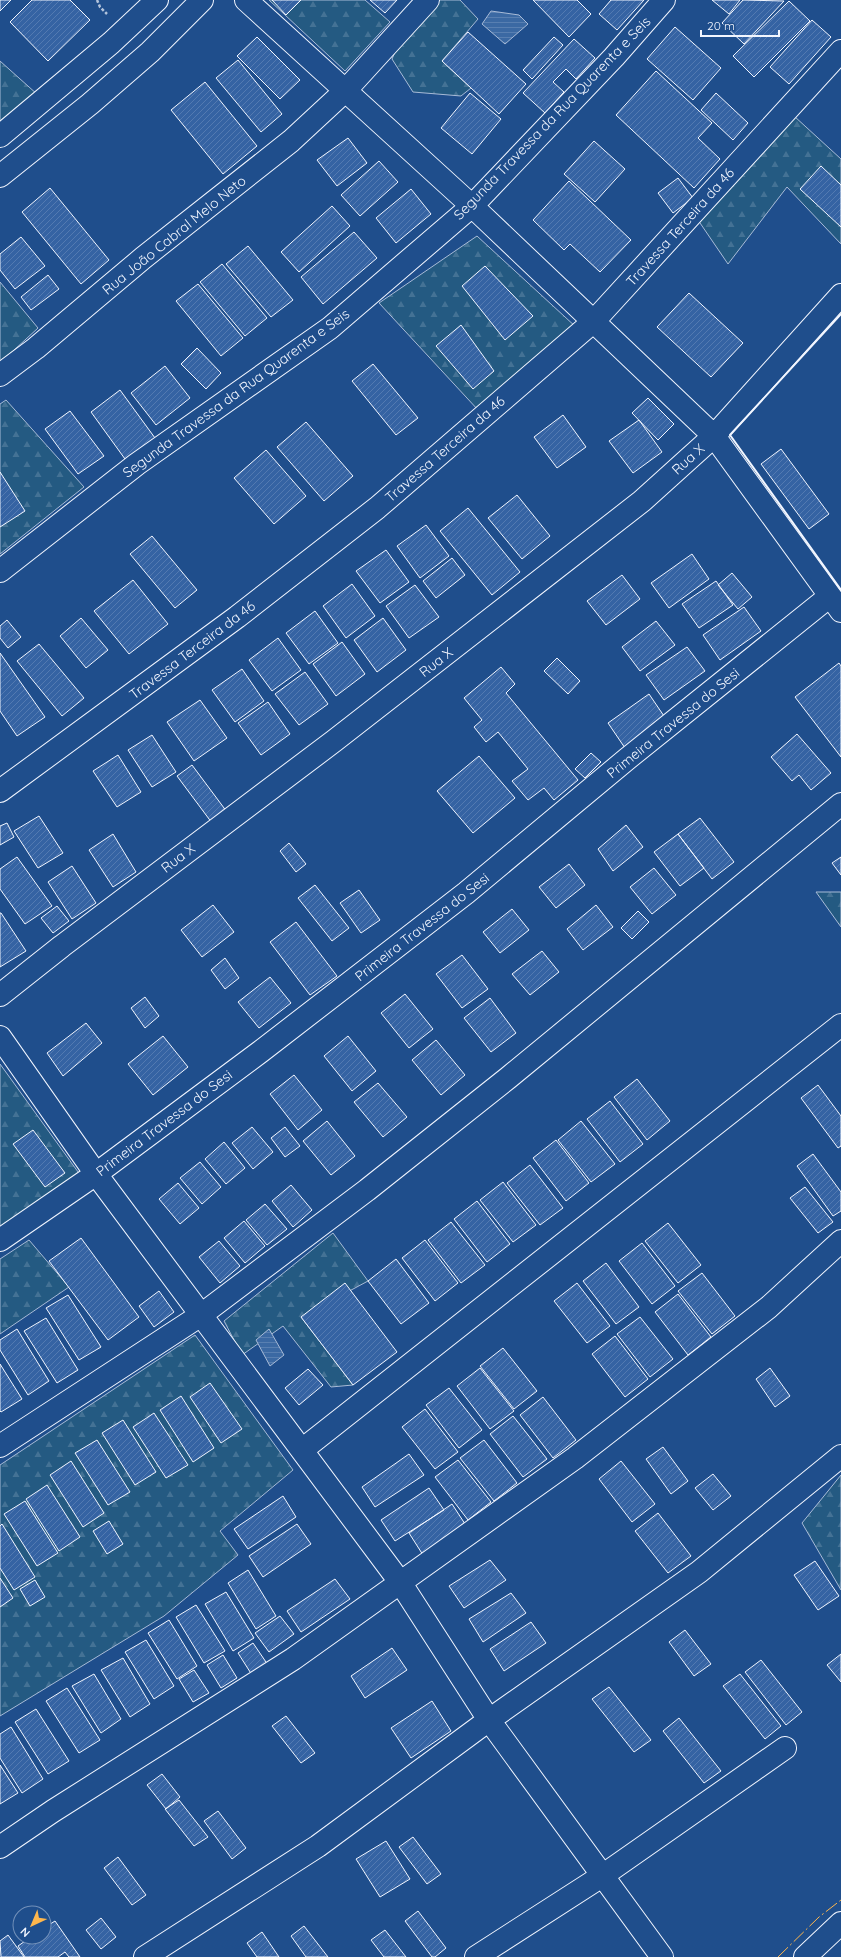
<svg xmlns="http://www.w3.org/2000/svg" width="841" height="1957" viewBox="0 0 841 1957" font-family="Quicksand,sans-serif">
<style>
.forest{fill:url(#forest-firs);stroke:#a8bbd7}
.water{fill:url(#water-rules);stroke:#a8bbd7}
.building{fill:url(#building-hatch);stroke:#f2f6ff}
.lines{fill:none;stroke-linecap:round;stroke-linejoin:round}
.minor-casing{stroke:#f2f6ff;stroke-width:24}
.major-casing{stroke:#f2f6ff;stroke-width:24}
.path{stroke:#b3c4dc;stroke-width:2.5;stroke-dasharray:3 2;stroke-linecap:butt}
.minor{stroke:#1f4e8c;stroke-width:22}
.major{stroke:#1f4e8c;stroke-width:22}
.wall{stroke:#f2f6ff;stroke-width:2}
.power{stroke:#ffb74d;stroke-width:1;stroke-dasharray:14 3 2 3;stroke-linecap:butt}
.labels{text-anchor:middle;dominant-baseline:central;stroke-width:3;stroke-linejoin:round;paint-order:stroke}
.street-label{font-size:14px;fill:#f2f6ff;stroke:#1f4e8c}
</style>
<defs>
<pattern id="forest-firs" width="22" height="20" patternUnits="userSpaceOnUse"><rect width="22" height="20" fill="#245a82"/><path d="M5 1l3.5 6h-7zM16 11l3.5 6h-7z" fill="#447295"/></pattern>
<pattern id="water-rules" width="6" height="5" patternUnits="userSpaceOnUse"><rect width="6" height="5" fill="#3b69a3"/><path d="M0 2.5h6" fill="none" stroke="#587fb1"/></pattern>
<pattern id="building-hatch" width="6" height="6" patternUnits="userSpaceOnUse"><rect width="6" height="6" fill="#3563a3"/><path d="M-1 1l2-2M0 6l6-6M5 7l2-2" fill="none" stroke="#537ab1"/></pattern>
</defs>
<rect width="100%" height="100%" fill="#1f4e8c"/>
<path class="forest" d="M269,0H365L390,22L345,71Z
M435,0H460L478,19L442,61L471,88L461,96L413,92L392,59L403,34Z
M0,61L38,95L0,122Z
M794,116L841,159V244L787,187L728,264L698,220Z
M477,236L577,328L479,411L379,303Z
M0,282L38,328L1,362L0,360Z
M6,400L84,487L0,554V404Z
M816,892H841V927Z
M0,1064L81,1176L0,1229Z
M333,1233L368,1281L301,1317L353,1385L331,1387L283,1326L242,1355L224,1321Z
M29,1240L69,1287L0,1334V1259Z
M195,1335L293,1470L220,1531L238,1555L164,1616L0,1716V1465Z
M841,1475V1590L802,1523Z"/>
<path class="water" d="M491,11L519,15L528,24L505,44L482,24Z
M269,1329L284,1355L270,1366L256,1340Z"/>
<path class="building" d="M0,0H11L0,11Z
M32,0H70L90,20L48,61L10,22Z
M272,0H301L286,15Z
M370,0H397L385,13Z
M533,0H577L591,14L569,37Z
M611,0H644L617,30L599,14Z
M712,0H740L729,14Z
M743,0L784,1L744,44L722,23Z
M789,1L810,21L754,77L733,56Z
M812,20L831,37L789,84L770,67Z
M675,27L721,68L693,100L647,59Z
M468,32L526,84L499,114L442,61Z
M257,37L300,80L280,99L237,56Z
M554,37L563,45L532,79L523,70Z
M574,39L595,58L576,79L566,69L553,82L564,92L545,113L523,93Z
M238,60L282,114L261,132L216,78Z
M656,71L712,123L698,138L720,159L694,188L616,115Z
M205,82L257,146L223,174L171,110Z
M470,93L501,119L472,154L441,128Z
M716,93L748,123L733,140L701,110Z
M348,138L367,163L337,186L317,160Z
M594,141L625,169L595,202L564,174Z
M379,161L398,182L360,216L341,195Z
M821,166L841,185V227L800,189Z
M678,178L693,198L673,213L658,193Z
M569,181L631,240L600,272L570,244L564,250L533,220Z
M50,188L109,260L81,284L22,212Z
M411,189L431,214L396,243L376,218Z
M332,206L350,226L299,272L281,252Z
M354,232L377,258L323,304L301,277Z
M21,237L45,266L15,289L0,270V254Z
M248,246L293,300L271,317L226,264Z
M222,264L267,318L245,336L200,282Z
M485,266L533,316L505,340L462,286Z
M48,275L59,289L31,310L21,297Z
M198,284L243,338L221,356L176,301Z
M689,293L743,343L711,377L657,327Z
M461,325L494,371L473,389L436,346Z
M197,348L221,373L206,389L181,364Z
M373,364L418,418L396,435L352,381Z
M165,366L190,398L156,425L131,393Z
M120,390L155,438L125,459L91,412Z
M648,398L674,424L658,440L632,413Z
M70,411L104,456L78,474L45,429Z
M563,415L586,447L557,468L534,437Z
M639,420L662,452L633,473L609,441Z
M306,422L353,476L324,501L277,447Z
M781,449L829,514L809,529L761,464Z
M266,450L306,496L274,524L234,478Z
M0,472L25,511L0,527Z
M517,495L550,536L522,559L488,518Z
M468,508L520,572L492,595L440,531Z
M426,525L449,556L420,578L397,546Z
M152,536L197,590L175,608L130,554Z
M386,550L409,582L380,603L356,571Z
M692,554L709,579L669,608L651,583Z
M452,558L465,575L436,598L423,581Z
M732,573L752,597L738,609L718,585Z
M622,575L640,599L606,625L587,601Z
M133,580L168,624L129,654L94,611Z
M716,581L733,605L699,628L682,604Z
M352,584L375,616L346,638L323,606Z
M415,585L439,617L409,638L386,606Z
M744,607L761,631L720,660L703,635Z
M315,611L338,643L309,664L286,633Z
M81,618L108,650L86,668L60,636Z
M383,618L406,650L377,672L354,640Z
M7,620L21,637L8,648L0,638V626Z
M656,621L675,645L640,671L622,647Z
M278,638L301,670L272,691L249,660Z
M342,642L365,674L336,696L313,664Z
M39,644L84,698L62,716L17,661Z
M687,647L705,671L664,700L646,675Z
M0,653L45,717L17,736L0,711Z
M557,658L580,681L568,694L544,671Z
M839,663L841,666V757L795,697Z
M501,667L515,684L506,693L578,780L554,800L544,788L528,800L512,781L528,769L498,732L486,742L474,727L482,720L464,698Z
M242,669L264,701L235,722L212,690Z
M305,672L328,704L299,725L275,694Z
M649,694L666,719L625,748L608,723Z
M200,700L227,738L194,761L167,722Z
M268,702L290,734L261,755L238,723Z
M797,734L831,773L811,790L799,775L792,781L771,757Z
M152,735L176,772L152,787L128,750Z
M591,753L601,762L585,778L575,769Z
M118,755L141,792L117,807L93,771Z
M479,756L515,798L473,833L437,791Z
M192,765L227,812L212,823L177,776Z
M39,816L63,853L38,868L14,831Z
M700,818L734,862L712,879L678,834Z
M7,823L14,837L0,845V826Z
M626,825L643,847L613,871L598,849Z
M113,834L136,872L113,887L89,850Z
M678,834L704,868L680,886L654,852Z
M289,843L306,864L296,872L280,851Z
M17,857L52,906L25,924L0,889V869Z
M841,857V875L832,863Z
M569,864L585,885L556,908L539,887Z
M72,866L96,903L72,919L48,882Z
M654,868L676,895L652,914L630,887Z
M315,885L349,928L332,941L298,898Z
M359,890L380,920L361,933L340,903Z
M213,905L234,932L202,957L181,930Z
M596,905L613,927L583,950L567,929Z
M57,906L69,921L53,933L41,918Z
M512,909L529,930L500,953L483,932Z
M638,911L649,922L632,939L621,928Z
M0,913H1L26,951L0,967Z
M296,922L337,976L310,995L270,942Z
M542,951L559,972L530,995L512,974Z
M462,955L488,989L462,1008L436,974Z
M225,958L239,978L225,989L211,970Z
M270,977L291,1003L259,1028L238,1002Z
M405,994L433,1029L409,1048L381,1013Z
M145,997L159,1016L145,1028L131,1008Z
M490,998L516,1033L491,1052L464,1018Z
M86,1023L102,1043L63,1076L47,1053Z
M163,1036L188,1067L153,1095L128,1064Z
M348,1036L376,1071L352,1091L324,1056Z
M436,1040L465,1075L441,1095L412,1060Z
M294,1075L322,1110L298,1130L270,1094Z
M637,1079L670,1121L647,1140L614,1097Z
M378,1083L407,1117L383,1137L354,1102Z
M818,1085L841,1116V1146L838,1148L801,1098Z
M610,1101L643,1144L620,1162L587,1119Z
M327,1121L355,1156L331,1175L303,1141Z
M581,1121L615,1164L591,1182L558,1140Z
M252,1127L273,1152L253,1169L232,1143Z
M285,1127L300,1146L285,1157L271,1138Z
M33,1130L65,1173L45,1187L13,1144Z
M556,1140L589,1183L566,1201L533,1158Z
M224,1142L245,1168L226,1184L205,1159Z
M813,1154L841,1192V1211L833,1216L797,1166Z
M200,1162L221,1187L202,1204L180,1178Z
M530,1165L563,1208L540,1225L507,1183Z
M503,1182L536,1225L513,1242L480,1200Z
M178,1183L199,1208L180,1224L159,1199Z
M291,1185L312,1210L293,1227L272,1201Z
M805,1187L833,1222L818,1233L790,1198Z
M477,1201L510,1244L487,1262L454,1219Z
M265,1204L287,1229L267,1245L246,1220Z
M244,1221L265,1246L245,1263L224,1238Z
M451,1222L485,1265L461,1283L428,1240Z
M668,1223L701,1265L678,1283L645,1241Z
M81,1238L139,1317L108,1340L49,1261Z
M425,1240L458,1283L435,1301L402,1258Z
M219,1241L240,1266L220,1283L199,1257Z
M642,1243L675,1286L652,1304L619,1261Z
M396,1259L429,1303L401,1324L368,1281Z
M606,1263L639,1307L616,1324L583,1281Z
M702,1273L735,1316L712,1334L678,1291Z
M345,1283L397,1352L353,1385L301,1317Z
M577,1283L610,1326L587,1343L554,1301Z
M159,1291L174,1312L154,1327L139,1306Z
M678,1294L711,1337L688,1355L655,1312Z
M68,1295L101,1347L79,1360L46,1308Z
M640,1317L673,1359L650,1377L617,1334Z
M46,1318L78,1370L57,1383L24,1331Z
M17,1329L49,1381L28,1395L0,1350V1340Z
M615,1336L648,1379L625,1397L592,1354Z
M503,1348L537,1391L514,1409L480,1366Z
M0,1364L22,1399L1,1412L0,1411Z
M480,1368L514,1411L490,1429L457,1386Z
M770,1368L790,1396L775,1407L756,1379Z
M308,1369L323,1385L299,1405L285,1388Z
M210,1383L242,1429L221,1443L190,1397Z
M449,1388L482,1430L459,1448L426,1405Z
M181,1396L214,1448L193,1462L160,1410Z
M543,1397L576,1440L553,1458L520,1415Z
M425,1409L458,1452L435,1469L402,1427Z
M154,1413L188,1465L166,1478L133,1427Z
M513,1416L547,1459L523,1477L490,1434Z
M123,1420L156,1472L135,1485L102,1433Z
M97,1440L130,1492L108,1505L75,1453Z
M484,1440L517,1483L494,1501L460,1458Z
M663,1447L688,1481L671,1494L646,1459Z
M409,1454L424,1475L375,1507L362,1487Z
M458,1460L491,1502L468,1520L435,1477Z
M71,1461L104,1513L83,1527L50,1475Z
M621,1461L655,1504L632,1522L599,1479Z
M713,1474L731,1496L713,1510L695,1488Z
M47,1485L80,1537L59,1551L26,1499Z
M429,1488L444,1510L395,1541L381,1520Z
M283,1496L296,1517L248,1549L234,1529Z
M25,1501L58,1553L37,1566L4,1514Z
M452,1504L467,1527L423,1555L409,1533Z
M658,1513L691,1556L668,1573L635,1531Z
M109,1521L123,1544L107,1554L93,1531Z
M2,1524L35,1577L14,1590L0,1568V1526Z
M297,1524L311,1544L263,1577L249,1556Z
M490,1560L506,1580L464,1608L449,1586Z
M815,1561L839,1596L818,1610L794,1575Z
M248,1570L276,1616L256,1629L228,1583Z
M0,1578L13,1598L0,1607Z
M335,1579L350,1599L301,1632L287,1611Z
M35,1580L45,1597L30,1606L20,1589Z
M226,1592L254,1638L233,1651L205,1604Z
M511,1593L526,1613L483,1642L469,1619Z
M196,1605L225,1651L204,1663L176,1617Z
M280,1616L294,1634L269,1652L255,1633Z
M169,1620L197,1666L177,1679L148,1633Z
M531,1622L546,1643L504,1671L490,1649Z
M685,1630L711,1664L694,1676L669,1642Z
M146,1640L174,1686L154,1699L125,1652Z
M253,1643L268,1665L252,1675L238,1653Z
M392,1648L407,1670L365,1698L351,1676Z
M841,1654V1682L827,1665Z
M223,1655L237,1678L221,1688L207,1665Z
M123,1658L150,1704L130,1717L101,1670Z
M761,1660L802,1712L786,1725L745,1672Z
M194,1670L209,1693L193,1702L179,1679Z
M94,1674L121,1719L101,1733L72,1686Z
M740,1674L781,1726L765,1739L723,1686Z
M609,1687L651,1740L634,1752L592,1699Z
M67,1688L100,1740L79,1753L46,1701Z
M432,1701L451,1731L411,1758L391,1728Z
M36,1709L69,1761L48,1774L15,1722Z
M286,1716L315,1753L301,1763L272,1726Z
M679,1718L721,1771L704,1783L663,1731Z
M11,1727L43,1779L22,1793L0,1758V1734Z
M0,1765L18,1793L0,1804Z
M162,1774L180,1797L166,1809L147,1785Z
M179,1800L208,1837L194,1846L165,1809Z
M218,1811L246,1848L232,1859L204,1821Z
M413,1837L441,1874L427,1884L399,1847Z
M386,1841L410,1879L380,1897L356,1859Z
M118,1857L146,1895L132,1905L104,1868Z
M418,1911L446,1948L435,1957H432L405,1921Z
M101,1918L116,1937L101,1949L86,1930Z
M55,1921L80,1957H69L65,1952L58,1957H25L18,1946L31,1937H44V1928Z
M304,1926L328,1957H306L291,1936Z
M385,1930L406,1957H384L371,1940Z
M262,1932L279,1957H257L247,1943Z
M8,1935L24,1957H1L0,1941Z"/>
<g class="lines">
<defs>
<path id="minor" d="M246,0L472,206L714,436L841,611
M0,375L36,348L143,258L291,141L345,91L428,0
M0,571L137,464L330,328L472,206L614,57L664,0
M0,791L237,617L377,508L594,321L841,51
M0,995L62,946L334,741L642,501L714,436L841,295
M0,1037L96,1174L400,1582L489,1720L662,1957
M0,1240L96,1174L260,1052L466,893L627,759L830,596
M0,1446L201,1315L367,1190L508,1078L841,804
M302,1450L841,1025
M0,1847L53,1811L293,1659L575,1458L769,1307L841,1241
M145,1957L318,1846L489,1720L699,1572L841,1456
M476,1957L602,1876L785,1748"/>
<path id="major" d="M0,136L111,43L157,0
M0,176L90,104L150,52L202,0
M805,1957L841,1923"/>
</defs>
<use href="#minor" class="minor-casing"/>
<use href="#major" class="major-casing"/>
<path class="path" d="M97,0L100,7L107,14"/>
<use href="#minor" class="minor"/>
<use href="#major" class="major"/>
<path class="wall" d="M841,314L730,435L841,590"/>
<path class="power" d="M778,1957L819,1917L841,1900"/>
</g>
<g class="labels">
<g class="street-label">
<text transform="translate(552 118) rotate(-46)">Segunda Travessa da Rua Quarenta e Seis</text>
<text transform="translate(680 227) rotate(-48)">Travessa Terceira da 46</text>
<text transform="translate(174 235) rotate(-39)">Rua João Cabral Melo Neto</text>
<text transform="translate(236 393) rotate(-36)">Segunda Travessa da Rua Quarenta e Seis</text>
<text transform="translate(445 449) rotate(-41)">Travessa Terceira da 46</text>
<text transform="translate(688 459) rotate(-42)">Rua X</text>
<text transform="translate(192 650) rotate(-37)">Travessa Terceira da 46</text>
<text transform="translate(436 662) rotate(-38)">Rua X</text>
<text transform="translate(673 723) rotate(-39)">Primeira Travessa do Sesi</text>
<text transform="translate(178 858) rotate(-37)">Rua X</text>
<text transform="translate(422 927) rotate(-38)">Primeira Travessa do Sesi</text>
<text transform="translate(164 1123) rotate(-37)">Primeira Travessa do Sesi</text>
</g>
</g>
<g transform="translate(32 1925) rotate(224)"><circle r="19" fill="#1f4e8c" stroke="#7391ba"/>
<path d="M0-3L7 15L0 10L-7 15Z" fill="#ffb74d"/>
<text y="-6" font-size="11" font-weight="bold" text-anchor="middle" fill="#f2f6ff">N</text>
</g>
<path d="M701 30v6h78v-6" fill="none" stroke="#f2f6ff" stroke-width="2"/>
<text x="707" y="30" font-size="12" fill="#f2f6ff" stroke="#1f4e8c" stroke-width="3" paint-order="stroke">20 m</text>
</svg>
